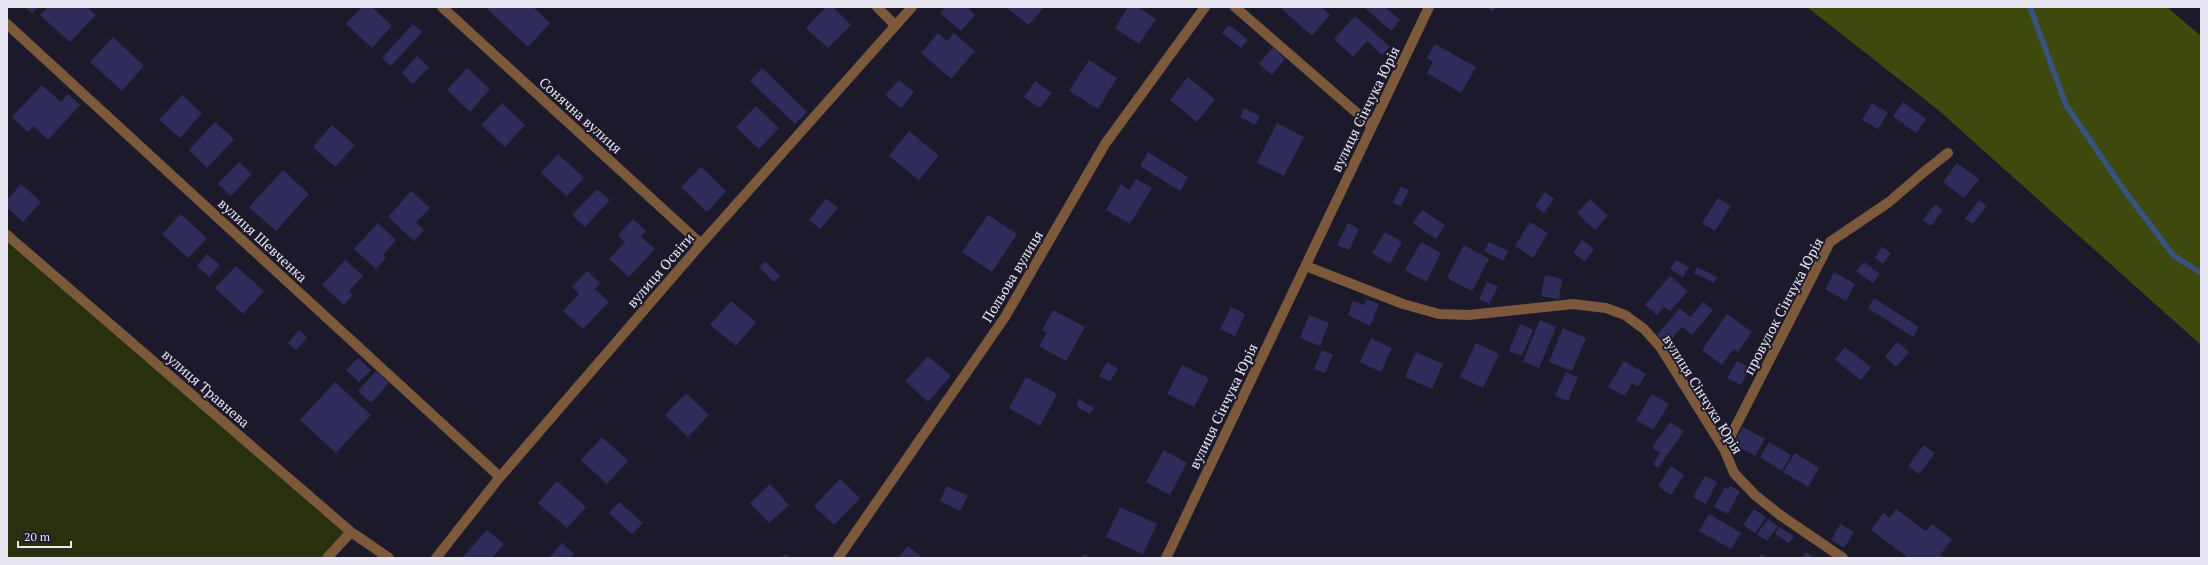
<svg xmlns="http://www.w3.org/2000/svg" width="2208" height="565" viewBox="0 0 2208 565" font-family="'PT Serif',serif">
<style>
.green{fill:#29300e}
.forest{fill:#3e490e}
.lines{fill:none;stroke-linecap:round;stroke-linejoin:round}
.stream{stroke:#36547f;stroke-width:5.5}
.building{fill:#2f2c5b}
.street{stroke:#7b593a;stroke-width:10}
.labels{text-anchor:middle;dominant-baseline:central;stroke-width:4;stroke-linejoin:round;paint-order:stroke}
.street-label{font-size:14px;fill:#e8e6f3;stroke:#1c192b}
</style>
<rect width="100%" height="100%" fill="#1c192b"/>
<path class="green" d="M7,235L351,532L326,558H7Z"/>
<path class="forest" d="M1807,7H2167L2201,36V345L1937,109Z"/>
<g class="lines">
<path class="stream" d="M2030,7L2066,105L2124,190L2173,255L2201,273"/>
</g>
<path class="building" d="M25,7H38L32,13Z
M48,7H87L96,15L70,42L40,15Z
M362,7H372L392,26L372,48L346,24Z
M488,7H533L550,23L528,47L487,9Z
M826,7H833L851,25L828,48L806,28Z
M946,7H967L975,15L961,31L940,13Z
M1006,7H1044L1029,25Z
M1128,7H1137L1156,19L1139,44L1115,28Z
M1280,7H1322L1330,15L1312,36Z
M1364,7H1385L1400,20L1391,31Z
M1485,7H1495L1493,11Z
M1355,16L1390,47L1382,55L1367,41L1353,57L1334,39Z
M413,24L422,32L391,66L382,58Z
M1229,25L1248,40L1241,48L1222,33Z
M938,33L947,41L954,33L975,51L951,79L921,53Z
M113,37L144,66L122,91L90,62Z
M1435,44L1476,67L1461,93L1427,73L1433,62L1427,58Z
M1273,47L1285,59L1272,75L1259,64Z
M417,56L429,67L413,84L402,73Z
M1089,60L1117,78L1098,109L1069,91Z
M467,68L490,89L470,112L447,90Z
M762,68L807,112L795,124L750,81Z
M1188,77L1215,99L1197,122L1170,100Z
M899,80L914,92L901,108L885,95Z
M1035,81L1052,93L1040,108L1024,97Z
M42,85L61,102L68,94L80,105L48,140L33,126L28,132L12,117Z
M182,95L202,113L180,138L159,120Z
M1903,102L1926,119L1916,133L1893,116Z
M502,103L525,125L505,147L481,125Z
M1872,103L1888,113L1878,129L1862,120Z
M756,106L779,128L759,149L736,127Z
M1244,108L1260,116L1255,125L1240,117Z
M215,122L234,139L207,168L189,150Z
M1277,123L1304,137L1284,176L1257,163Z
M332,125L355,145L335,167L313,147Z
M909,131L939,156L919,180L889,156Z
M1148,152L1188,177L1180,191L1140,166Z
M558,154L584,178L567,196L541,173Z
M239,162L252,174L231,196L218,184Z
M1957,163L1979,179L1964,198L1943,182Z
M701,167L726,191L707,212L681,187Z
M283,170L309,194L276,231L249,207Z
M1136,179L1152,188L1130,224L1106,210L1121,184L1129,190Z
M21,184L41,202L23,222L7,208V200Z
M1401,186L1409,190L1401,206L1393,203Z
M597,189L610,200L585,227L572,215Z
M411,191L430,208L416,222L424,230L414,241L388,217Z
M1545,192L1554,199L1544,213L1535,206Z
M1718,198L1731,206L1715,231L1702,223Z
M826,199L838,208L820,229L809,220Z
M1590,199L1608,216L1595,230L1577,213Z
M1979,200L1987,206L1973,224L1965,219Z
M1935,204L1943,210L1931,226L1923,220Z
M1422,210L1445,225L1436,239L1413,223Z
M181,214L207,238L188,258L162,234Z
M988,215L1017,234L992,272L962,252Z
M633,219L646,231L641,237L655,249L629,277L609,259L625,242L618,235Z
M1530,222L1548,233L1533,258L1515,246Z
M378,223L396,240L383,255L386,258L376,269L354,249Z
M1348,223L1359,229L1349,250L1337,245Z
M1385,232L1402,242L1390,264L1372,253Z
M1582,240L1594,249L1585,261L1573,253Z
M1421,242L1441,253L1426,282L1405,270Z
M1489,242L1508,251L1503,261L1484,251Z
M1464,245L1489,259L1472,291L1447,278Z
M1882,247L1891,253L1883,264L1875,258Z
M207,254L220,265L209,277L197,266Z
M345,260L363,276L349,291L353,295L344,305L322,285Z
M1676,260L1689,267L1683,277L1670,269Z
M765,261L780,276L774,282L759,267Z
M1864,262L1880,274L1873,283L1856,271Z
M236,266L264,291L243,314L215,288Z
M1697,267L1717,277L1714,283L1694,273Z
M587,271L600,283L595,289L609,302L583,329L563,311L579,294L572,287Z
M1834,272L1855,284L1846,301L1825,289Z
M1545,275L1562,279L1559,299L1541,296Z
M1670,276L1688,291L1670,311L1664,307L1657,315L1645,305Z
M1487,282L1498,287L1489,304L1479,299Z
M1874,298L1919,327L1913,337L1868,308Z
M1366,299L1379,304L1370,326L1348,315L1353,301L1364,305Z
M731,301L756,322L736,346L710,325Z
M1703,302L1713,310L1692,335L1682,327L1667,344L1657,335L1680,308L1690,317Z
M1231,307L1245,314L1235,336L1220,329Z
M1053,310L1085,327L1066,361L1039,346L1047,333L1042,330Z
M1727,314L1752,332L1738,352L1733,349L1722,365L1702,350Z
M1309,315L1329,323L1320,346L1300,338Z
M1540,320L1556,327L1539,368L1523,361Z
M1520,324L1533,330L1522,356L1509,351Z
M1563,328L1586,338L1572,371L1549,362Z
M299,330L307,338L296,350L288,343Z
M1371,338L1392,348L1381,372L1360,362Z
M1897,342L1909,352L1896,367L1885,357Z
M1476,343L1499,354L1483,388L1460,377Z
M1845,347L1871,367L1861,380L1835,360Z
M1322,350L1333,355L1325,373L1314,369Z
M1416,352L1443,364L1432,389L1405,377Z
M928,356L951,376L928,402L905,381Z
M358,358L371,370L359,382L346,370Z
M1624,361L1646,374L1638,387L1632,383L1625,396L1608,387Z
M1737,361L1750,368L1741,385L1727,378Z
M1107,362L1118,368L1110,382L1099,376Z
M1182,365L1209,378L1194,407L1167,394Z
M376,371L389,383L371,403L358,391Z
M1566,372L1578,377L1568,401L1555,396Z
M1026,377L1057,394L1040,426L1009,408Z
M335,382L371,415L336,453L300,420Z
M686,393L709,415L688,437L665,415Z
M1652,394L1669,404L1653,430L1636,420Z
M1079,399L1094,408L1090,414L1076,406Z
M1670,422L1684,431L1658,468L1653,464L1660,453L1652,448Z
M1743,427L1765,439L1755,456L1733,444Z
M602,437L628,461L607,484L581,460Z
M1769,442L1791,455L1782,471L1760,457Z
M1924,445L1935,453L1919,474L1908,466Z
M1164,450L1187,463L1170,495L1146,482Z
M1795,453L1819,468L1808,487L1783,472Z
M1671,466L1684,475L1671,495L1658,486Z
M1705,476L1717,482L1706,504L1693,497Z
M840,479L860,498L834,525L814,506Z
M557,481L586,507L567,528L538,503Z
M770,484L789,505L769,523L750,503Z
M947,486L968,496L960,511L940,501Z
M1730,486L1740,491L1728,514L1714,507L1725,487L1728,489Z
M619,502L643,523L632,534L609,513Z
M1120,507L1157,524L1143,554L1106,537Z
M1754,509L1766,517L1755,533L1743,525Z
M1896,509L1926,531L1932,524L1952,539L1940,555L1945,558H1909L1871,530L1883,513L1890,518Z
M1709,514L1741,533L1731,549L1699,531Z
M1768,519L1778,526L1767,541L1757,534Z
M1840,524L1854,532L1844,548L1831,540Z
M1779,527L1794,536L1789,543L1775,534Z
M487,530L504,544L492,558H462Z
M562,543L574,554L571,558H549Z
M908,546L923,558H898Z
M1806,552L1816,558H1802Z
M785,554L790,558H781Z
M1084,554L1092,558H1082Z
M1761,554L1768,558H1758Z"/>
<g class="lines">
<path class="street" d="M442,7L701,244
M877,7L895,25
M1235,7L1372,126
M7,24L500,477
M7,235L351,532L389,558
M1306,266L1403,304L1439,314L1469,315L1573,304L1606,308L1625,315L1644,329L1661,348L1724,449L1734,473L1755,495L1780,515L1843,558
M1724,449L1830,242L1889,202L1925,171L1948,153
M327,558L351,532
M436,558L500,477L701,244L912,7
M838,558L1005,317L1105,144L1205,7
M1166,558L1429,7"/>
</g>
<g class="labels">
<g class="street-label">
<text transform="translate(1365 109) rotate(-64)">вулиця Сінчука Юрія</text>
<text transform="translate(581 115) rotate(42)">Сонячна вулиця</text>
<text transform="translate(263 240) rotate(43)">вулиця Шевченка</text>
<text transform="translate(660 270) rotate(-49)">вулиця Освіти</text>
<text transform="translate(1012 276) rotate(-59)">Польова вулиця</text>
<text transform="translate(1783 306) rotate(-62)">провулок Сінчука Юрія</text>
<text transform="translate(206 388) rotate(41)">вулиця Травнева</text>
<text transform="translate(1703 394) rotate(58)">вулиця Сінчука Юрія</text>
<text transform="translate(1223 406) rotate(-64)">вулиця Сінчука Юрія</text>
</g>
</g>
<rect width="2208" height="565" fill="none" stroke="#e8e6f3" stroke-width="16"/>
<path d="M18 541v6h53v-6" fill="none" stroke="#e8e6f3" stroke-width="2"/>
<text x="24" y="541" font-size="12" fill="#e8e6f3" stroke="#1c192b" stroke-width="3" paint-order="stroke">20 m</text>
</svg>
